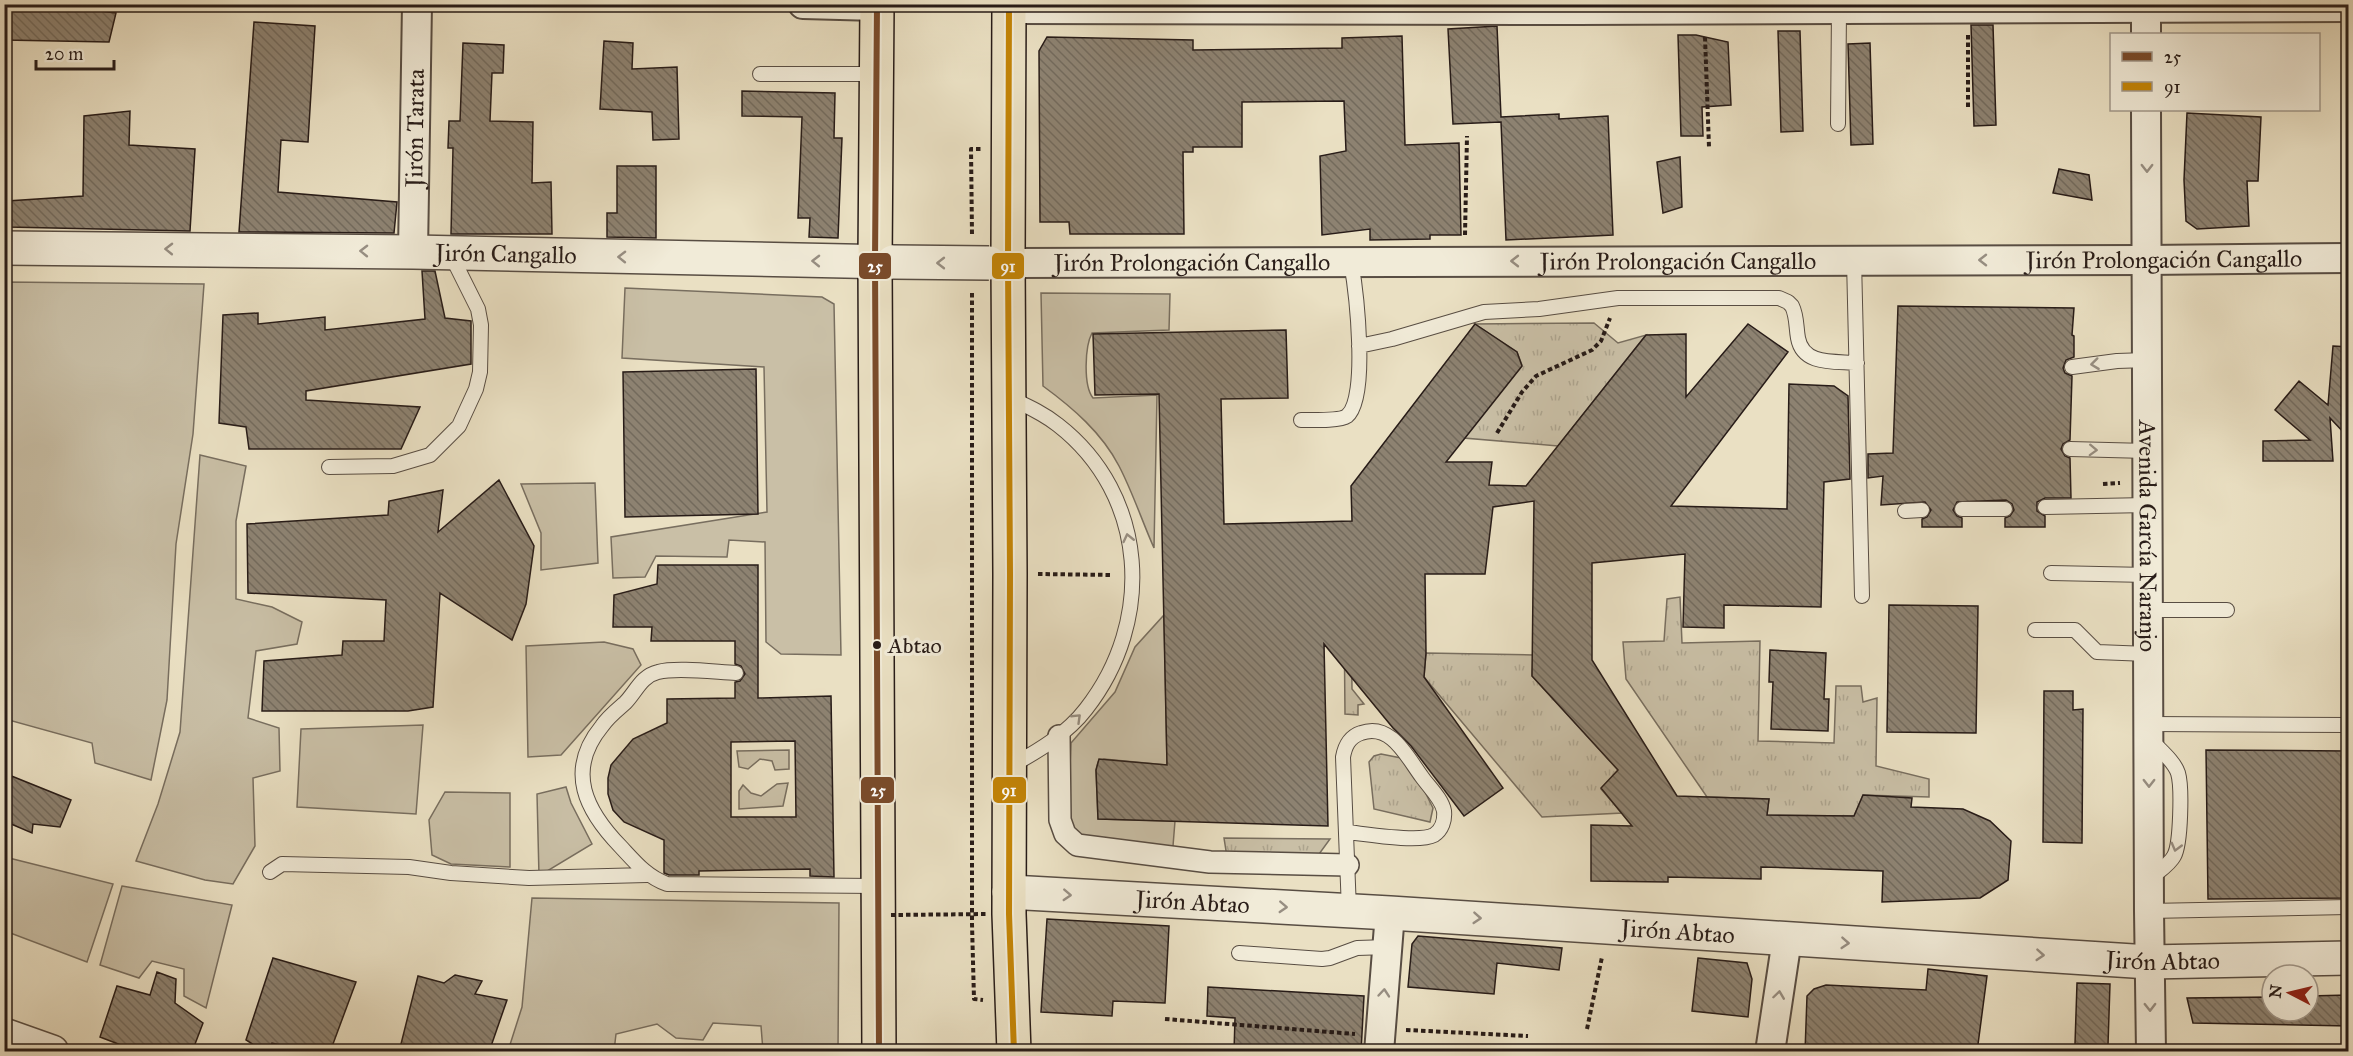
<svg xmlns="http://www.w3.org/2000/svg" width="2353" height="1056" viewBox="0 0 2353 1056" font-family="'IM FELL Great Primer',serif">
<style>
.grass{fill:url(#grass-tufts);stroke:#786e5f;stroke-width:1.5}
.green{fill:#c9bfa6;stroke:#786e5f;stroke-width:1.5}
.building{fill:url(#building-back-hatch);stroke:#281c18;stroke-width:1.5;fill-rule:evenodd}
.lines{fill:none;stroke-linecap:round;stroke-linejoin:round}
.service-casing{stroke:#584d43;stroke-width:16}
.pedestrian-casing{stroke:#584d43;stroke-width:24}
.minor-casing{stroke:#584d43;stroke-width:32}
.tertiary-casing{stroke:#584d43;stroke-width:36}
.primary-casing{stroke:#281c18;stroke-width:36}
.path{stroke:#281c18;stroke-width:4;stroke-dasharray:4.5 3;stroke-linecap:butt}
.service{stroke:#f1ebd8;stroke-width:14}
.pedestrian{stroke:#f1ebd8;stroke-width:21}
.minor{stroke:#f1ebd8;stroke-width:28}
.tertiary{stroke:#f1ebd8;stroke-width:33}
.primary{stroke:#eae0c3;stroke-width:33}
.tertiary-bridge-casing{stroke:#584d43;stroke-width:36;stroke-linecap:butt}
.path-bridge{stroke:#281c18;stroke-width:4;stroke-dasharray:4.5 3;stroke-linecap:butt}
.tertiary-bridge{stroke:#f1ebd8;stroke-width:33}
.bus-1-casing{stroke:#f1ebd8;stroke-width:10}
.bus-2-casing{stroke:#f1ebd8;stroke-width:10}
.bus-1{stroke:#7a4b2a;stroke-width:6}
.bus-2{stroke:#c38406;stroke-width:6}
.oneway{stroke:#978e82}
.bus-dot{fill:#281c18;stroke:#f1ebd8;stroke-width:2}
.labels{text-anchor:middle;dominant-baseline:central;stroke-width:6;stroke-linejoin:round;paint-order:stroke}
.bus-label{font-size:22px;fill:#281c18;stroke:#f1ebd8;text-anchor:start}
.street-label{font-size:24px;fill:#281c18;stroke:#f1ebd8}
.line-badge{stroke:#f1ebd8;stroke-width:2}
.badge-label{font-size:16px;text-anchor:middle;font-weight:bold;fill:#fff}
</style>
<defs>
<pattern id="grass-tufts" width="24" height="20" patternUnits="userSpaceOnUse" patternTransform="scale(1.5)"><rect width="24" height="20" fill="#c9bfa6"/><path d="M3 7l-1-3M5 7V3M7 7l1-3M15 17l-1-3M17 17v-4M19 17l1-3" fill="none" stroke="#ada48e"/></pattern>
<pattern id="building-back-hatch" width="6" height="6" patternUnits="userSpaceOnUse" patternTransform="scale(1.5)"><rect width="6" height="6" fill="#8d8271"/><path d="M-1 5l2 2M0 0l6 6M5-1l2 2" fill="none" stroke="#736a5c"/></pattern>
</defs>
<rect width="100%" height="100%" fill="#eae0c3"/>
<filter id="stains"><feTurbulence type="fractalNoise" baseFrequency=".00333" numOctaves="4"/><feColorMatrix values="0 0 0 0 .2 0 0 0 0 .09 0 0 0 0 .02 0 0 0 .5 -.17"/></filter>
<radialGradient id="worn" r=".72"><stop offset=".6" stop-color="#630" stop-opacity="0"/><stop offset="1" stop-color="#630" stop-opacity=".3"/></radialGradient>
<path class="grass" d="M1594,323L1618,343L1646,335L1558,446L1464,438L1522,365L1517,352L1475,324Z
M1680,597L1682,643L1760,641L1758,741L1834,743L1836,686H1861L1863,702L1877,698L1876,766L1929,779V797L1863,795L1854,816L1767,815L1769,799L1707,797L1626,679L1623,642L1664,641L1667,599Z
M1351,610L1352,689L1364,704L1358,705V715L1345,714L1344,611Z
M1426,653L1533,655L1532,676L1618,770L1601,789L1622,813L1542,817L1424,677Z
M1381,754L1401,758L1416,774L1433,808L1430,822L1374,809L1369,762L1374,756Z
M1224,838L1330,839L1314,861L1227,857Z"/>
<path class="green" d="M4,282L204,284L193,434L176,544L167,700L151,780L95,763L92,743L5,719Z
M625,288L822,297L834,304L841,655L781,654L766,642L765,542L729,540L727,557L656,556L645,577L613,578L611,537L767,512L764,367L622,358Z
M1041,293L1170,294L1169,330L1092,333C1085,346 1083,385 1093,398L1157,395L1154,548C1142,521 1133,493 1119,466C1102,433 1073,408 1043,386Z
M200,455L246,466L236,521V599L272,607L302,622L297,644L256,651L248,718L279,728L280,771L253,778L255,846L233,884L205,880L136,861L158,804L180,732Z
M595,483L598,563L541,570V533L521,484Z
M1164,615L1167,765L1104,759L1098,762L1096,770L1098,819L1175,821L1173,846C1155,845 1096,844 1083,837C1075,832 1070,823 1068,814L1071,743L1115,692L1135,647Z
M604,642L633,649L641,665L561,755L528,757L526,646Z
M423,725L416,814L297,807L301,729Z
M789,750V769L775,770L772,761L760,759L748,769L739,767L737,751Z
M788,783L783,806L739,809V791L743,785L751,793L761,796L777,784Z
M566,787L571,803L592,844L539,876L537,794Z
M445,792L510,793V867L451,864L432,855L429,820Z
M5,857L113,884L87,962L5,931Z
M122,886L232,905L206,1008L184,996V969L152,961L139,978L100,965Z
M532,898L839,903L838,1051H763L761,1026L713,1023L703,1040L676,1038L657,1024L616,1034L614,1051H508L522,1007Z"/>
<path class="building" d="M4,4H44L116,13L109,42L4,40Z
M254,22L315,26L308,142L281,140L278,192L397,202L394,233L239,232Z
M1971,25H1993L1996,125L1974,126Z
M1497,26L1501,117L1559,114V119L1608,116L1613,235L1506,240L1501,122L1453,124L1448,29Z
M1778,31H1800L1803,131L1781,132Z
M1678,35H1696L1728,42L1731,105L1702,107L1703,136H1681Z
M1402,36L1405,145L1459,143L1461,235H1430V239L1370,240V229L1322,235L1320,156L1346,151L1344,101L1242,102V147H1193V152H1183L1184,234H1070L1069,222H1040L1039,51L1047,37L1193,40V50L1342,48V38Z
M604,41L633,43L632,69L677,67L679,139L653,140L652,112L600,109Z
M463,43L504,45L503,73H492L490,121L533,122L532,183L551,182L552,234H451L453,148H448L449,121H460Z
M1870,43L1873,144L1851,145L1848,44Z
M742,91L835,93L834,138H842L838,238L809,237L810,218H798L802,117L742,116Z
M130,111L129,145L195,149L190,231L8,227L7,201L83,196L84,116Z
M2187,113L2261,117L2258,181H2247L2249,226L2197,229L2186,221L2184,180Z
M1680,157L1682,207L1663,213L1657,162Z
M617,166H656V238L607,237V213H617Z
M2059,169L2089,175L2092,200L2053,193Z
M422,271H435L445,318L471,321V364L306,391V400L420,407L401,449H249L246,427L219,423L223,315L258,313V324L325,317V330L425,319Z
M1898,306L2074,308L2072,335L2074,336V357L2066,360L2063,368L2065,373L2072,376L2070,440L2063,444L2061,449L2065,456L2070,458L2071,498H2045L2037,502V511L2045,516V527H2005V518L2010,516L2014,510L2012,504L2006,500L1957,502L1953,510L1957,516L1962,518V527H1922V519L1927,517L1931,510L1925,502L1881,505L1883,476L1868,478V454L1893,453Z
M1475,324L1517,352L1522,366L1446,462H1492L1489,485L1526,486L1646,335L1686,334V397L1748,324L1788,352L1671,506L1787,509L1789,384L1834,386L1848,396L1850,479L1824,482L1821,607L1724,605V628L1683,627L1685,554L1592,563V660L1677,796L1769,799L1767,815L1854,816L1863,795L1912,798L1911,807L1963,809L1990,821L2011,841L2008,880L1980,898L1882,902L1883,871L1761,867V879L1668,877V882L1591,881V825L1632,826L1601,788L1618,770L1532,676L1534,501L1493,507L1485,574H1425L1426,653L1424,677L1503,788L1464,816L1411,746L1393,728L1324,644L1328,826L1098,819L1096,770L1099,759L1167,765L1159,394L1095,395L1093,334L1286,330L1288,398L1221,399L1224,524L1352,521L1351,486Z
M2333,346L2349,347V438L2330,418L2333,461H2263V441L2310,440L2275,410L2299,381L2328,405Z
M756,369L758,514L625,517L623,372Z
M499,480L534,546L526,604L512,640L440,593L433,707L408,711H262L264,661L342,655L343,641H384L386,600L248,593L247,524L388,515L389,501L443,490L438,532Z
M658,565H758V698L831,696L834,877L810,876V869L699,871V875H669L664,873V840L624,822L613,810L608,794V778L611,765L633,739L667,723V699L735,698V682L740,681L745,674L741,666L735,664V641H651L652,627H613L614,595L657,584ZM795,741L796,817H731V742Z
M1889,605L1978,606L1976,733L1887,732Z
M1770,650L1826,653L1824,699H1829L1828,731L1771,729L1773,682H1769Z
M2044,691H2073V710L2083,709L2082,843L2043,842Z
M2206,750L2349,751V898L2208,899Z
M4,773L71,800L60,827L33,824L32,833L4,821Z
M1047,919L1169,926L1165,1003L1113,1001L1112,1016L1041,1012Z
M1418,936L1562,948L1559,970L1497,963L1494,994L1408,987L1412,944Z
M273,958L356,982L330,1052H310L272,1043L268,1052H265L246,1040Z
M1698,958L1747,963L1752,979L1748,1017L1692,1011Z
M1928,969L1987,976L1977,1052H1805L1807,996L1814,989L1826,985L1926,990Z
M157,972L176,979L175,1003L203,1023L192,1052H139L100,1037L117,986L150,995Z
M455,975L482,981L475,994L507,1000L489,1052H399L418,976L444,983Z
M2077,983L2110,984L2108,1045L2075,1044Z
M1208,987L1364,996L1361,1052H1234L1235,1018L1207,1016Z
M2349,995V1026L2193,1023L2187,998L2272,997V1011H2308V996Z"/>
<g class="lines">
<defs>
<path id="service" d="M760,74H877
M1838,124L1839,9
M1854,260L1862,596
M1359,346L1392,339L1484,312L1539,309L1618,298H1779L1788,302L1792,306C1797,316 1796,327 1798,338C1803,366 1835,361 1857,363
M2072,367L2117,361L2147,360
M1010,398C1027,406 1043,413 1058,425C1148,495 1155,621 1086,709C1067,734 1038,751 1011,766
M1301,420C1312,420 1340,421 1347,416C1369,398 1356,290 1351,262
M2070,449L2147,451
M329,467L393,466L430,455L459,426L476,389L480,372L481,325L478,309L451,255
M2045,507L2148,505
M1962,509H2005
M1905,511L1922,510
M2051,573L2148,575
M2148,610H2227
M2035,630H2075L2097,652L2148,654
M736,673C715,672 677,667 658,672C641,676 636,692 625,703C617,710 608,717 602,726C565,771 586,811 621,847C635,862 647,877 667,884L876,886
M2148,724L2348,725
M1347,832C1366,834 1419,843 1434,835C1442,830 1445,820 1444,811C1442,799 1429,787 1422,777C1407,757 1391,722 1361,733C1349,737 1345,746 1343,757L1349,910
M270,872L282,864L409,867L451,873L529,878L647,875
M2151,878C2159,871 2170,864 2174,856C2181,844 2182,786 2178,773C2174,761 2160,750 2152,741
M2149,911L2348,907
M1239,953L1322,959L1330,958L1357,948L1388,947"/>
<path id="pedestrian" d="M1059,736L1060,820L1065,834L1077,845L1210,862L1348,865"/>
<g id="minor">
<path d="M803,4L877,6"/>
<path d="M2146,4V34"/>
<path d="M1009,9L1575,10L2348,7"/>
<path id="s1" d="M2146,110L2149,911L2151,1052"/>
<path id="s2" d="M413,252L417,4"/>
<path id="s3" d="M1008,263L2147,260L2348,258"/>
<path d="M1379,1052L1390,913"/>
<path d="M1770,1052L1787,939"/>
</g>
<g id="tertiary">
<path id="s4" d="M4,248L413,252L893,262"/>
<path id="s5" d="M1009,892L1390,913L2149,962L2348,958"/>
<path d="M4,1035L52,1052"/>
</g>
<path id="primary" d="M877,4L875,262L879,1052
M1009,4L1008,263L1010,574L1009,914L1014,1052"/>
</defs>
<use href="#service" class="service-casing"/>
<use href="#pedestrian" class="pedestrian-casing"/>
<use href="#minor" class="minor-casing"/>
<use href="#tertiary" class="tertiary-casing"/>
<use href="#primary" class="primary-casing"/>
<path class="path" d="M1968,35V107
M1705,37L1709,147
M972,234L971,149H981
M1465,235L1467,136
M972,293V924L974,999L983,1000
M1497,433L1522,392L1536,376L1592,350L1601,341L1610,318
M2103,484L2120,483
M1038,574L1112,575
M1165,1019L1355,1034
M1587,1029L1602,957
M1406,1030L1528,1036"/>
<use href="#service" class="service"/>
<use href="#pedestrian" class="pedestrian"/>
<use href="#minor" class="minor"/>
<use href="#tertiary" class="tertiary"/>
<use href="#primary" class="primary"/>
<defs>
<path id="tertiary-bridge" d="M893,262L989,263"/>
</defs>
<use href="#tertiary-bridge" class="tertiary-bridge-casing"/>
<path class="path-bridge" d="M891,915L988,914"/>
<use href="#tertiary-bridge" class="tertiary-bridge"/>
<defs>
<path id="bus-1" d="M877,4L875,262L879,1052"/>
<path id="bus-2" d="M1009,4L1008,263L1010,574L1009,914L1014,1052"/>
</defs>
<use href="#bus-1" class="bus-1-casing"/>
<use href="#bus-2" class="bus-2-casing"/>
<use href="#bus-1" class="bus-1"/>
<use href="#bus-2" class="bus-2"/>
</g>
<defs><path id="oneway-chevron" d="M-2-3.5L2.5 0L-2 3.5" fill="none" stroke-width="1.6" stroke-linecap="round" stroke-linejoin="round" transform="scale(1.5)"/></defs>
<g class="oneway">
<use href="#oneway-chevron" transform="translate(2147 168) rotate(90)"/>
<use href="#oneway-chevron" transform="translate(169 249) rotate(-179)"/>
<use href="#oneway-chevron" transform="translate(364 251) rotate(-179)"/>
<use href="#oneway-chevron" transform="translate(622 257) rotate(-179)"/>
<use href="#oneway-chevron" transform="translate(1983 260) rotate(-180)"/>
<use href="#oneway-chevron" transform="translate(816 261) rotate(-179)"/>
<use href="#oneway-chevron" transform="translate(1515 261) rotate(180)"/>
<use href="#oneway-chevron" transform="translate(941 263) rotate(-180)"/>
<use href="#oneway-chevron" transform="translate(2095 364) rotate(173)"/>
<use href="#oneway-chevron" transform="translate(2093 450) rotate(2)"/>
<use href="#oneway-chevron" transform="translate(1128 538) rotate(-103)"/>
<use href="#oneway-chevron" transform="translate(1077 718) rotate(-44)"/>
<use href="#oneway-chevron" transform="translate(2149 783) rotate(90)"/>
<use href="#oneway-chevron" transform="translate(2176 847) rotate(105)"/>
<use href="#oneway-chevron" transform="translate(1067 895) rotate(3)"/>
<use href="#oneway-chevron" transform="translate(1283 907) rotate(3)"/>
<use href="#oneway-chevron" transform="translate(1477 918) rotate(4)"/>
<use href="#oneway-chevron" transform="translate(1845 943) rotate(4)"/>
<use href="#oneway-chevron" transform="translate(2040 955) rotate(4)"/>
<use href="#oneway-chevron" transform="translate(1384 993) rotate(-85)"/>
<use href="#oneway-chevron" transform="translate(1779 995) rotate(-82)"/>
<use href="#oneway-chevron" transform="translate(2150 1007) rotate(89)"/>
</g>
<circle class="bus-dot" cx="877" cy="645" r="5"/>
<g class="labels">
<g class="bus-label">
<text x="888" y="645">Abtao</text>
</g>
<g class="street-label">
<text stroke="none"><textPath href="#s2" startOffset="124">Jirón Tarata</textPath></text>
<text stroke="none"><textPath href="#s4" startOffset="502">Jirón Cangallo</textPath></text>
<text stroke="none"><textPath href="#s3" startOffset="1156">Jirón Prolongación Cangallo</textPath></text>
<text stroke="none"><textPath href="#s3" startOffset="670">Jirón Prolongación Cangallo</textPath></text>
<text stroke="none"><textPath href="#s3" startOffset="184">Jirón Prolongación Cangallo</textPath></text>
<text stroke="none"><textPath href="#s1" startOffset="426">Avenida García Naranjo</textPath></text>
<text stroke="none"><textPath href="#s5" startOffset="184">Jirón Abtao</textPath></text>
<text stroke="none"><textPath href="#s5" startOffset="670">Jirón Abtao</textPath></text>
<text stroke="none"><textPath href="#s5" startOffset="1156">Jirón Abtao</textPath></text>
</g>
</g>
<g class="line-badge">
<rect x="858" y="252" width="34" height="28" rx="6" fill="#7a4b2a"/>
<rect x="991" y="252" width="34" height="28" rx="6" fill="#c38406"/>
<rect x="860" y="776" width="35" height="28" rx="6" fill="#7a4b2a"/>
<rect x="992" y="776" width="35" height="28" rx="6" fill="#c38406"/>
</g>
<g class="badge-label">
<text x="875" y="272">25</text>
<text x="1008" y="272">91</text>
<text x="878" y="796">25</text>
<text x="1009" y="796">91</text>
</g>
<rect width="2353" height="1056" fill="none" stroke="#eae0c3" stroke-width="24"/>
<rect x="6" y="6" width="2341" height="1044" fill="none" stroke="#281c18" stroke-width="3"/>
<rect x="12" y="12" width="2329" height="1032" fill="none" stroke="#281c18" stroke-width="1.5"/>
<rect x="2110" y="33" width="210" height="78" fill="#f1ebd8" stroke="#a1988b" stroke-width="1.5"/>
<rect x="2122" y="52" width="30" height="9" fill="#7a4b2a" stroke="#a1988b" stroke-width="1.5"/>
<text x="2164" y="63" font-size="18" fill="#281c18">25</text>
<rect x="2122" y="82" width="30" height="9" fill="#c38406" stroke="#a1988b" stroke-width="1.5"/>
<text x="2164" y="93" font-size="18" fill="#281c18">91</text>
<g transform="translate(2290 993) rotate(277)"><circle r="28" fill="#f1ebd8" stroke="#a1988b" stroke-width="1.5"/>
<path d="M0-4.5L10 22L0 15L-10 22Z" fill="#8f2418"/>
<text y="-9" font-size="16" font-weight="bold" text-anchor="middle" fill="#281c18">N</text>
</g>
<path d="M36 60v9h78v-9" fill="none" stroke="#281c18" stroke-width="3"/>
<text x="45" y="60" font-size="18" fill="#281c18" stroke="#f1ebd8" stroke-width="4.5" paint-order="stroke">20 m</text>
<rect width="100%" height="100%" filter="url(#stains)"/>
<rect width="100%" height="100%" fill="url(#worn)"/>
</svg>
